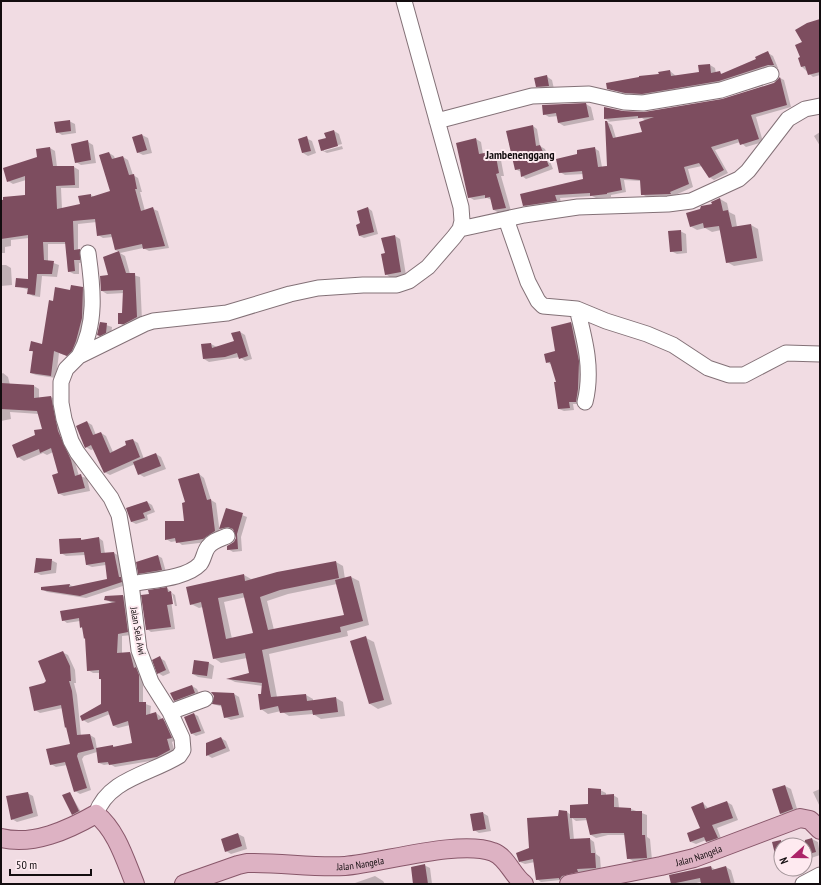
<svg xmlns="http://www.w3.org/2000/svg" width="821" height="885" viewBox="0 0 821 885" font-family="'PT Sans Narrow',sans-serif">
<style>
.shadow{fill:#0003;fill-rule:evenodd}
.building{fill:#7d4d5f;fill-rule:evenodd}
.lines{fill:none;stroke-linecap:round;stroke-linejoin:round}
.minor-casing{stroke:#837177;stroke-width:17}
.major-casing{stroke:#88576a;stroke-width:20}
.minor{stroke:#fff;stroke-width:15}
.major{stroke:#ddb2c3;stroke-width:18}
.labels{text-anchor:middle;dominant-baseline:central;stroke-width:4;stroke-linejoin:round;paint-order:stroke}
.street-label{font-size:10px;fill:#130d0f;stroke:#feeaf0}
.quarter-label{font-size:12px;font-weight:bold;fill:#130d0f;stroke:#feeaf0}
</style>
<rect width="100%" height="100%" fill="#f1dce3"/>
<path class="shadow" d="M820,20V75L813,77L801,66V58L804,43Z
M768,53L773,56L778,68L725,84L648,96H631L608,88L670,71L676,76L700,73L710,65L715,68L716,73L723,74L757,60Z
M546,76L552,80L554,89H543L537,86Z
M780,78L784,80L791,107L756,117L763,142L746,147L740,142L715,150L728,173L714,180L709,177L702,166L688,169L693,187L671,197H647L642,194L641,181L624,180L626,192L611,195V197L596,198L592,196L560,198L561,203L529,208L524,205L584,180V174L565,175L560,172L578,155L594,148L599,151L602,167L608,166L606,122L610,121L605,119L623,112L644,113L723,100L774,83ZM642,118L646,121L643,133L616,138L612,125L607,122Z
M586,104L591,107L594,120L564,126L559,123L558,116L549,117L544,114Z
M69,121L75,124L76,133L62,135L57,132Z
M533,126L537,129L540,146L545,149L553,169L526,179L522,176L521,172L515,169Z
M334,131L339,134L342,144L324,149V151L342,146L343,149L327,153L321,150L327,139Z
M820,132V146L814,136Z
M142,135L148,138L152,153L143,155L137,152Z
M306,138L312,141L316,153L308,156L303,153Z
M476,139L481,142L483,154L495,152L500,155L504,176H501L511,211L499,213L494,210L492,200L487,198L474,200L469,197Z
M88,142L93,145L96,163L81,165L76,162Z
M50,148L55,151L57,167H74L79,170V188H61L62,209L81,205L91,195L94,197L111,192L109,153L114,156L115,159L123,157L128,160L133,175L138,178L142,192H140L145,211L153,209L158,211L169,248L149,251L143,248L120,253L125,256L130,274L140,277L142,320L124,326L119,323L123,314L124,293L107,294L102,291L110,275L104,257L120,252L115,250L113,237L103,238L98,235L97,222L78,224V250L85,253V262L79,263V274H74L68,271L66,244H48V261L59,265L57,277L42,276L40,297L33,296L28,293L29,290L17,286L29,280V238L11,240V246L5,247V253H1V200L26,195V180L13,184L8,181Z
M720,199L727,203L729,212L735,215L737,227L751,225L758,229L763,261L734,266L727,262L721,230L712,232L705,228L697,230L690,226Z
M368,208L372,211L378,234L364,238L360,236L361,224Z
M680,231L686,234L687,253L677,254L671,251Z
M395,236L400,239L406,275L391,278L386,274V254Z
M1,265H6L11,268L12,285L1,286Z
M82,288L87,291V321L72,358L59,353L56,378L36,375L31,373L33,352L30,350L43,345L53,302L71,291Z
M100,323L112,327L111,335L103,338L98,335Z
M571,323L575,326L583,381L581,404H573L574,410L564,411L559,409L557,383L552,365L547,362L556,352Z
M240,332L245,335L252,359L245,361L240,357L209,362L204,359L211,344L217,347L235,342Z
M3,373L8,377L10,385L34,386L39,389V398L51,397L57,400L79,476L87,478L90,491L64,496L58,493L60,474L53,452L47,455L43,453L24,461L18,457L43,430L39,414L10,412L11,419L1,421V374Z
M87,422L92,425L96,435L101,433L106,436L113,452L128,446L126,442L133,440L138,443L144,459L156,454L161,457L166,469L144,477L139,474L135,464L110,475L104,472L94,449L91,450L86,447Z
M199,474L204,478L211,500L216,503L220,534L208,542L182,545L177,541L171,542L166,539L185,522Z
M147,502L152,505L155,512L147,515L148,520L136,524L132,522L128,509Z
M226,509L247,517L241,537L242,551L233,552L228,549L237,537L233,529L225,532L220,529Z
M99,538L103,541L105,554L114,553L119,556L126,585L86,598L47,592L42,589L70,585L74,587L108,580L106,565L92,567L87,565L85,555L66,556L61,553L80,539L83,540Z
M158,556L162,558L166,572L143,575L139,573Z
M51,560L57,563L56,573L41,575L35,572Z
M336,562L343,566L345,579L351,577L359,581L369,625L347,631L348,636L269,654L277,697L306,695L313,699V701L336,698L343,702L345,716L321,719L313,714L289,716L281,711L268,714L261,709L263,686L235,682L229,679L250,673L247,658L221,663L214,658L203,607L199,608L191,604L244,575L251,579ZM337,584L345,616L274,630L267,601L288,594ZM246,597L254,634L232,639L224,602Z
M167,588L172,593H170L175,629L151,632L147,629L151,595Z
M172,593L175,595L177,606H175Z
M123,596L128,599L132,635L122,636V654L130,653L135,656L138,669L143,678V703L151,706L150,715L156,713L160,716L162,720L167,722L176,740L172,742L175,753L162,759L115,767L110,764L104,765L99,763L97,752L84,756L82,759L91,790L80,794L75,791L67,765L56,767L51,764L71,744L68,728L66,727L63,708L40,713L35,710L45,684L62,652L68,655L75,670L76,683H74L77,695L81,736L90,735L95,738L97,749L113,746L116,748L134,744L130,725L118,728L114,726L110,714L88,723L83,720L102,705V680L100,679V673H93L88,670L86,639L83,629L81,627L80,621L67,623L63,620L112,603L105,599Z
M366,638L374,642L392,704L378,709L370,704Z
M160,658L165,661L170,673L163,676L158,673Z
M209,663L214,666L212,679L198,677L193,674Z
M192,686L197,689L200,696L180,703L174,700Z
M234,694L239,697L244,717L231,720L225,717L223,707L213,704Z
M194,714L198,716L205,733L196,736L191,733Z
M221,738L226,741L230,751L212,758L207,755Z
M785,786L791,789L798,812L786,816L780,813Z
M820,789V807L813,792Z
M600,790L606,793V795H613L618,798L619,808L631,809L647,815V837L650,839L652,860L633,861L628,858L626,835H608L596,838L591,835L588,820L576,821L572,818L574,840L590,839L594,842L596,854L600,857L601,870L582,872V874L564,882L561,880L541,882L537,879L535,862L525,864L520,862L559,816L567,812L571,815L589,805Z
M27,793L33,796L38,816L17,822L12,819Z
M70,793L81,812L75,815L73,814Z
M727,802L732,805L738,820L717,828L722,841L712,844L706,840L696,844L691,842L701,828L703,803L708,808Z
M483,813L488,816L491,831L479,833L474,830L472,814Z
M238,834L244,837L247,849L231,854L226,851Z
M812,839L818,842L820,855L805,860V845H781V865L773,843L786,840L791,845Z
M424,865L430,868L432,884H414Z
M711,867L716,870L726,867L731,870L735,884H702L701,882L692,884H672L670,876Z
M375,876L383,881L385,884H356L355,883Z"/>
<path class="building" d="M820,19V72L808,75L805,66L801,67L798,58L800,57L795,45L802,42L795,30L807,23Z
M768,51L774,65H768L719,81L642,94L625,93L607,89L606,83L639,77V76L659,74L658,72L670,70L671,76L699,72L698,65L710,64L711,73L720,71L721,74L756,59L755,57Z
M547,75L549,86L536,87L534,78Z
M780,77L787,105L751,115L759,139L740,145L738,139L711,147L724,170L713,176L709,178L699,163L684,167L689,184L670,192L671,194L641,195L640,180L620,178L622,190L607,193V194L590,196V193L555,195L557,201L523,206L520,194L583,179L582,171L559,173L556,159L577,154V150L595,147L598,167L607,166L605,121H607L613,138L642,132L639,122L654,117L638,118V116L604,119V107L623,111L644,112L722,99L774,83Z
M586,103L589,117L558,123L556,113L543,115L542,105Z
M70,120L71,131L56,133L54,122Z
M533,125L536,146L540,145L549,166L521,177L520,169L515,170L506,131Z
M334,130L338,146L321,151L318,140L326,138L324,133Z
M142,134L147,150L137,153L132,137Z
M307,136L311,151L302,153L298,139Z
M476,138L479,154L495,151L499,173L496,174L506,208L493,210L490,197L485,198V195L468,198L456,143Z
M88,140L91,160L75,163L71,144Z
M50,147L53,166H74L75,185L56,186L57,209L80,204L78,196L91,194V197L110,191L99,155L109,152L112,159L123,156L129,175L134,174L137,189H135L141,211L153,207L165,246L143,249L142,244L115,250L111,234L97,236L95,219L73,221L74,250L80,249V260H74L75,271L68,272L65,242H43L44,260L54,261L52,274H37L35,295L27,294L28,288L15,287L16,278L28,279V235L1,239V200H3V197L25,195V176L7,182L3,168L37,157L36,149Z
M720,198L723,211L728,210L732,227L751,224L757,258L726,263L719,226L704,228L703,223L690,227L686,213L700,209L701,206L712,204L711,202Z
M368,207L374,232L359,236L356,225L360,223L357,211Z
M681,230L682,251L670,252L668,231Z
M395,235L401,272L385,275L381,254L385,253L381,238Z
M119,251L126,273H135L137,317L124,324H118V313H122L123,290L101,291L100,276L108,275L103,257Z
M71,285L83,287L82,318L76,341L72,351L67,356L54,351L51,376L30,373L33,351H29L31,341L42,344L49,300L53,301L55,287L70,290Z
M100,322L107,323L106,333L100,336L97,335Z
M571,322L579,361L578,389L576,402H569L570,408L558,409L554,382H556L550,362L546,363L544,354L555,351L551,327Z
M240,331L248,356L239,359L237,353L225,357L203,359L201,344L211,343L212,348L234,341L231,333Z
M1,383L34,385V398L51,396L58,431L71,460L75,476L81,474L85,488L58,494L52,475L58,473L51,448L40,453L39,449L17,458L12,445L35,435L34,430L42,429L37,411L1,409Z
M87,421L93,435L101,432L110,453L126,445L125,441L133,439L140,457L104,473L91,445L85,448L76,426Z
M156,453L161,466L138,475L133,462Z
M199,473L207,500L211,499L215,531L203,539L176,543L175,538L165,540V521H184L182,503L185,502L178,479Z
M147,501L151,510L143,513L145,518L131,522L126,508Z
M226,508L243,513L237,534L238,549L227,550V546L234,542L236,538L233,529L228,527L219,529Z
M99,537L101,553L114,552L119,577H121L122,582L80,596L41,590V587L70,584L69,587L107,579L105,562L86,565L84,552L60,554L59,539L81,538V540Z
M158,555L162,570L138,574L136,562Z
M36,558L52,559L51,570L34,573Z
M336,561L339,578L280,590L260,597L268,630L344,615L335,580L351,576L363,621L340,627L341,632L262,650L271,697L306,694L307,701L336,697L338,712L313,715L312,710L280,713L278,706L260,710L258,694H261L262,683L226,679L249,673L245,653L213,659L201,602L190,605L186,587L244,574L245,581L277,572ZM243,593L253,633L226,639L218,598Z
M167,587L168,592L171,591L173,604L167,605L171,627L146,630L141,595L149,594L148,590Z
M123,595L128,632L118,634L117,653L130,652L134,668L136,667L139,675V702H146V715L156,712L158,720L163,718L172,738L167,739L170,750L157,757L109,765L108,762L98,763L96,748L113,745V747L132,743L128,721L113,726L108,711L82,721L80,716L101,704V679H99V670L87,671L85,638L84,639L82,627L80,628L79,618L62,621L60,611L116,602L104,600L105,596Z
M366,636L384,700L369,704L350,641Z
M63,651L70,666L71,681H69L72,691L77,735L90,734L94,749L78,753L77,756L87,788L74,792L65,762L50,765L46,749L70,744L66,727L65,728L61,705L34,711L29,687L44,683L46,681L38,661Z
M160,656L166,670L157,674L152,660Z
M194,660L209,662L207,676L192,674Z
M192,685L195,693L174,701L170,693Z
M211,692L234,693L239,715L224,718L221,705L212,704L214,696Z
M194,713L201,731L191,734L184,717Z
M221,737L226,748L206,756V743Z
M785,785L793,809L780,814L772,789Z
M588,788L601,789V795L614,794V807L631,808V811H642V835H645L647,858L627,859L624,833H602L590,835L586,818H570V805L588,804Z
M28,792L33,813L11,820L6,796Z
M70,792L79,811L72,815L62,795Z
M727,801L733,818L712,825L718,838L706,842L704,837L690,842L687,833L700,828L691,807L703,802L705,809Z
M559,810L567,811L570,839L590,838L591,853H595L596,868L577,869L578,872L562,876L559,880V878L536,880L533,859L519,862L516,853L529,848L527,818L558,816Z
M483,812L486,829L473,831L470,814Z
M238,833L242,846L225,852L221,839Z
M812,838L816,852L805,855V840Z
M781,840V865L778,866L772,842Z
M425,864L428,884H413L411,867Z
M711,866L712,870L726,866L731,884H701L700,878L671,884L669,875Z"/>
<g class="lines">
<defs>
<path id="minor" d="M437,121L532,96L589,94L624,102L643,103L721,90L771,74
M506,219L528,282L538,301L543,306L577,309L606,321L647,334L673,345L708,368L729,375H744L786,353L820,354
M460,229L524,215L578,207L668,204L691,201L739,179L748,171L788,119L805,109L820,106
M577,309C585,340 593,370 585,402
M79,356C97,325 93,288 88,253
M131,584C150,580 186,579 200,564C204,559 204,552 208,547C212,541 220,539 227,536
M170,712L205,699
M96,814C108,779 150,774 179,756L183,750L182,738L170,712L151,682L139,650L131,584L119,515L111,498L77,452L71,441L64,419L61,403V382L66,369L79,356L144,324L153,321L227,313L290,294L318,288L363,285H397L409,281L428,267L454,237L460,229L462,221L461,207L404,1
M803,884L820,875"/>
<g id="major">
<path d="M1,838C33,846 68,830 96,814C117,831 125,860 135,884"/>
<path id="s1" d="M184,884L238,865L247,863C280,862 313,868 345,866C382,863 460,839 493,852C507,857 512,875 524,884"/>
<path id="s2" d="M569,884L661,866L694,858L800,818L810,820L820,830"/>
</g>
</defs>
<use href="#minor" class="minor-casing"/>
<use href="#major" class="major-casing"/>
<use href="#minor" class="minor"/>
<use href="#major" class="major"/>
</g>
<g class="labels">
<g class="street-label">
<text transform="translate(138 631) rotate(80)">Jalan Sela Awi</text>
<text stroke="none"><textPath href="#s2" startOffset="133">Jalan Nangela</textPath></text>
<text stroke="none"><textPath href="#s1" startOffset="180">Jalan Nangela</textPath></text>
</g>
<g class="quarter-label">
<text x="520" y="154">Jambenenggang</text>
</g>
</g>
<rect width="821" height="885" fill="none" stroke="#130d0f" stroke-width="4"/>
<g transform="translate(793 857) rotate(249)"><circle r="19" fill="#feeaf0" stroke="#a09296"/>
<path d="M0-3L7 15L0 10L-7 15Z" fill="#ac2368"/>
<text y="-6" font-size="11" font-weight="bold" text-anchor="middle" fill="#130d0f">N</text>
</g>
<path d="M10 869v6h81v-6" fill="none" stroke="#130d0f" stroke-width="2"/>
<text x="16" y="869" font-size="12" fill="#130d0f" stroke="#feeaf0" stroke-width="3" paint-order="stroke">50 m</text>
</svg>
